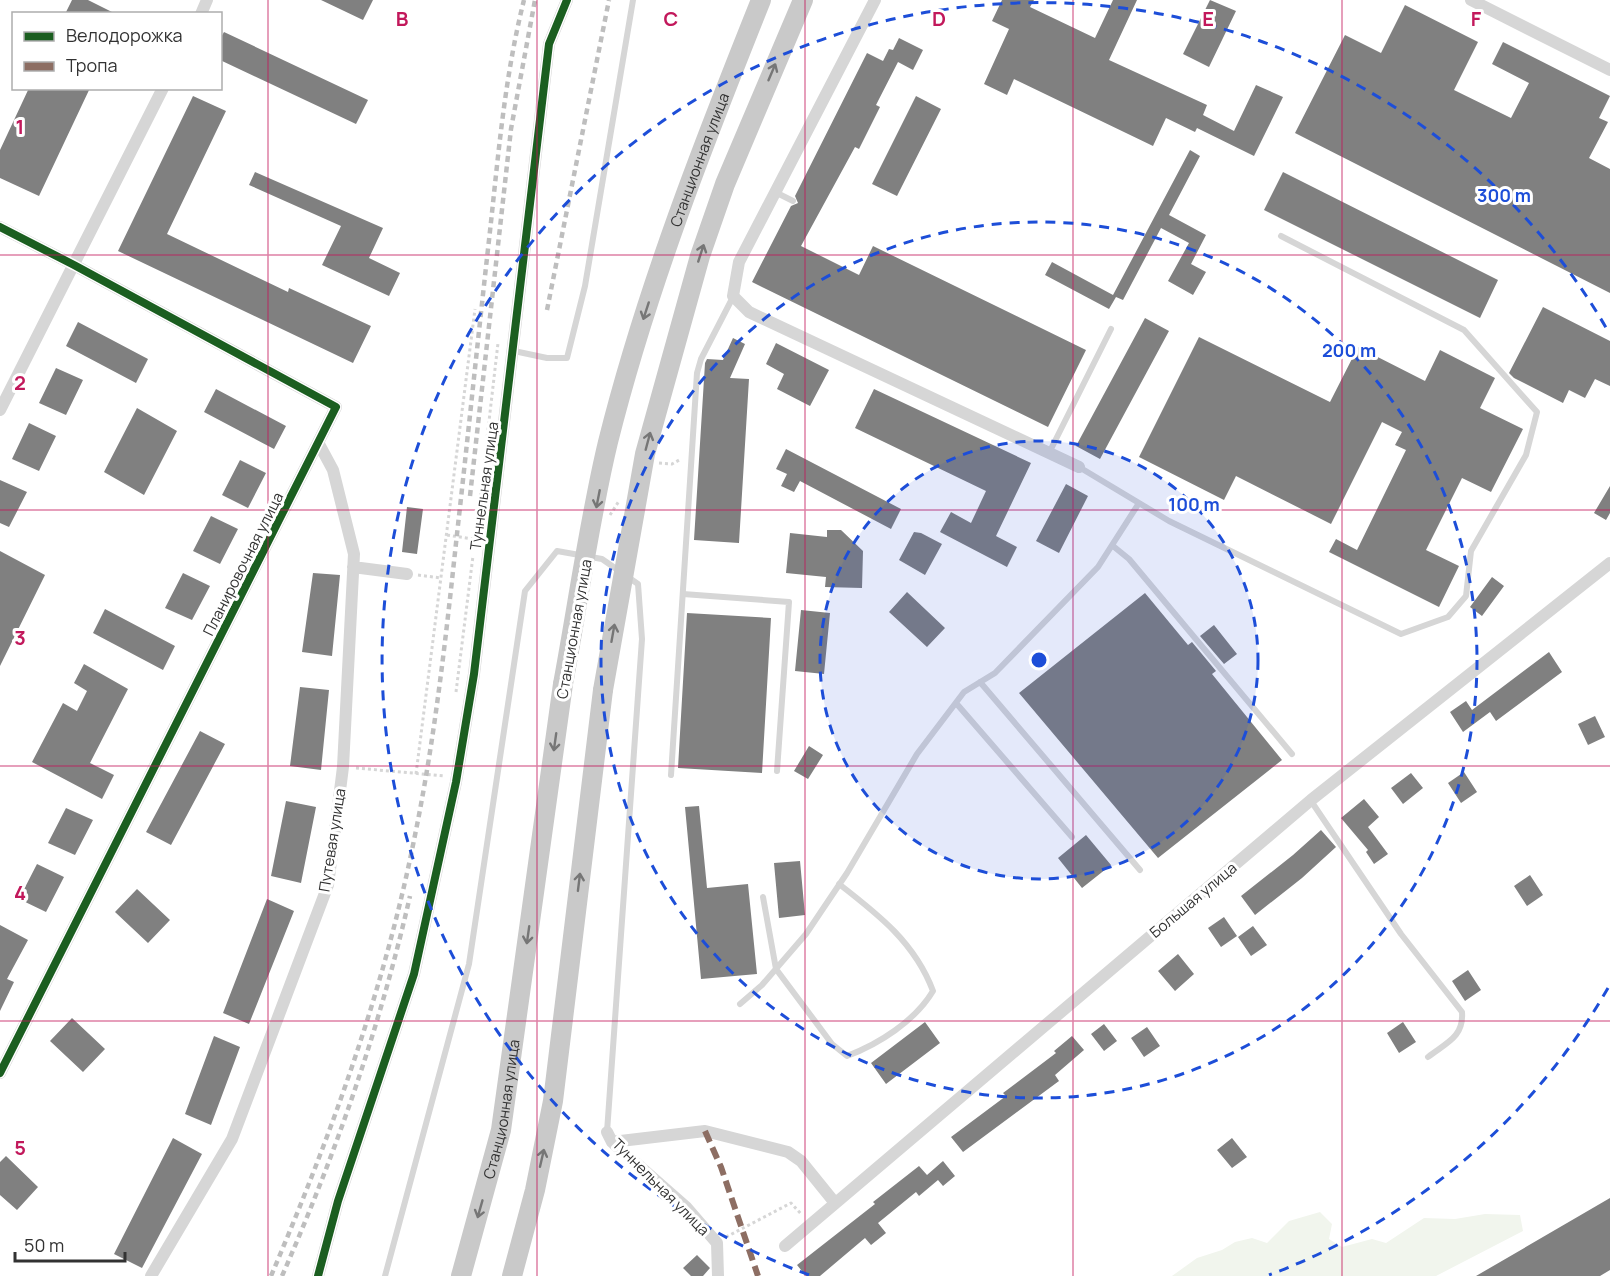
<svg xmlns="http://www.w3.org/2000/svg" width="1610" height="1276" viewBox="0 0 1610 1276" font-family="Manrope,sans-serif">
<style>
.green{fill:#f1f5ed}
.building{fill:#808080}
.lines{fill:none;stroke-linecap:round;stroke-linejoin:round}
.path{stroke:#d6d6d6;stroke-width:3;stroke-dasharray:3 3;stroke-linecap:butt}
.service{stroke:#d6d6d6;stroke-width:6}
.minor{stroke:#d6d6d6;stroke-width:12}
.primary{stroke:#c9c9c9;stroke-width:20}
.rail{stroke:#bebebe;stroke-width:4.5;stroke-dasharray:6 4.5;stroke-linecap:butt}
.primary-bridge{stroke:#c9c9c9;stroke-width:20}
.quiet{stroke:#8d6e63;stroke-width:6;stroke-dasharray:12 6;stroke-linecap:butt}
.cycleway-casing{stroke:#fff;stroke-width:11}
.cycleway{stroke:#1b5e20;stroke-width:8}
.oneway{stroke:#767676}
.grid{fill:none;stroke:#c2185b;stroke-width:1.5;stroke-opacity:0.55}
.ring{fill:none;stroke:#1d4ed8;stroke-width:3;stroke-dasharray:10 8}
.labels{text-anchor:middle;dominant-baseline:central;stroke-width:6;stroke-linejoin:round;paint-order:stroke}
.street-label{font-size:15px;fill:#323232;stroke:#fff}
.grid-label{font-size:20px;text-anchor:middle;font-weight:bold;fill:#c2185b;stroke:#fff;stroke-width:6;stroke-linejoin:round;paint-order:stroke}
.centre{fill:#1d4ed8;stroke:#fff;stroke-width:3}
.ring-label{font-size:18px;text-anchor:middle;font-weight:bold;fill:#1d4ed8;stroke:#fff;stroke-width:6;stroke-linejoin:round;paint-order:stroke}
</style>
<rect width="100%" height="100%" fill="#fff"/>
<path class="green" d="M1320,1212L1332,1224L1329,1239L1342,1247L1372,1239L1386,1243L1424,1218L1455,1219L1485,1214L1520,1215L1523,1231L1436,1276H1172L1197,1258L1222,1250L1235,1242L1252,1238L1267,1243L1289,1221Z"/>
<path class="building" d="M72,0H88L116,14H65Z
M321,0H373L363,20Z
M1002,0H1034L1030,7L1095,38L1113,0H1137L1109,60L1207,105L1203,115L1234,131L1256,85L1283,97L1254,156L1197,128L1195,132L1166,118L1153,146L1014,79L1007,95L984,84L1009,29L992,21Z
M1210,0L1236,11L1209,67L1183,54Z
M1405,5L1478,42L1454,90L1511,118L1529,83L1492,64L1503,42L1610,96L1599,118L1608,122L1589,158L1610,169V293L1295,133L1345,35L1381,53Z
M224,32L368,100L356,124L220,60V39Z
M899,38L923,50L913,70L898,62L876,105L880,107L859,149L855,147L801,246L859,275L873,246L1086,350L1048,427L752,282L791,206L798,203L795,196L867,53L883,61L889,49L893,50Z
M29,88H90L39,196L0,178V150Z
M193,96L226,111L167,234L288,292L289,288L371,326L353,363L118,251Z
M916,96L941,109L897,196L872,184Z
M1190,150L1200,156L1169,215L1206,235L1191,264L1206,272L1193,295L1168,281L1189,243L1161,228L1123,300L1116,297L1109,309L1045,275L1052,262L1113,295Z
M255,172L383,228L369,258L400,273L389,296L322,265L341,226L249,185Z
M1283,172L1498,280L1480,318L1264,210Z
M1543,307L1610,341V386L1595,379L1585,398L1569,390L1563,403L1514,378L1509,373Z
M1145,318L1169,331L1100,459L1076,446Z
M78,322L148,359L136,383L66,346Z
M1199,337L1330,402L1358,347L1425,381L1440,350L1495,378L1480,408L1523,429L1491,492L1462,478L1426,550L1459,566L1439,607L1329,552L1336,539L1357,550L1406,450L1395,445L1402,432L1382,422L1331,524L1236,476L1224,500L1139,457Z
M733,338L745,344L730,378L749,379L739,543L694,540L705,363L707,359L723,360Z
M776,343L829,370L810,406L777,389L784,374L766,364Z
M56,368L83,380L66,415L39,403Z
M216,389L286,426L274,449L204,412Z
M874,389L1031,463L996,536L1017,547L1007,567L940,532L951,512L971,523L986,491L855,428Z
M137,408L177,431L144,495L104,472Z
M29,423L56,436L39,471L12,459Z
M786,449L901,509L891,529L800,481L794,492L781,486L787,474L776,469Z
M240,460L266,473L248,508L222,495Z
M0,480L27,492L9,527L0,523Z
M1066,484L1088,496L1059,553L1036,541Z
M1610,486V513L1606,520L1594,513Z
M407,507L423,509L417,554L402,552Z
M211,516L238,529L220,564L193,551Z
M827,530H841L863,551L862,588L825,587L826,577L786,573L790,533L827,537Z
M914,532L921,533L942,544L925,575L899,560Z
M0,551L45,575L0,666Z
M183,573L210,586L192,620L165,608Z
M313,573L340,575L332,656L302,652Z
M1492,577L1504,586L1482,616L1470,607Z
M907,592L945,628L927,647L889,612Z
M1145,593L1188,645L1192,642L1216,671L1212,674L1282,760L1158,858L1019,693Z
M105,609L175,646L163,670L93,633Z
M801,610L830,613L824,674L795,671Z
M687,613L771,618L762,773L678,768Z
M1214,625L1237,654L1224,664L1200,636Z
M1549,652L1562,672L1496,721L1490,712L1463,732L1450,712L1466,701L1472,710Z
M84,664L128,689L90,763L114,775L102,799L32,762L63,703L77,711L87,691L74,683Z
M300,687L329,690L321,770L290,766Z
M1595,716L1605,737L1588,745L1578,724Z
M200,731L225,744L171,845L146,832Z
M809,746L823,755L808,779L794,771Z
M1464,772L1477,792L1461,803L1448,783Z
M1411,773L1423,788L1403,804L1391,788Z
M1364,799L1379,817L1368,827L1388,854L1374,864L1366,852L1368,850L1341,818Z
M286,801L316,807L301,883L271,876Z
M699,806L707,888L748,884L757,974L701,979L685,807Z
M66,808L93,820L75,855L48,843Z
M1321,830L1336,847L1302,878L1255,915L1241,896L1293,855Z
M1086,835L1111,865L1082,888L1058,858Z
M800,861L805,915L779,918L774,863Z
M37,864L64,877L46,912L19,899Z
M1530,875L1543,895L1527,906L1514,886Z
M137,889L170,920L148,943L115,912Z
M267,899L294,911L249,1024L223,1013Z
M1224,917L1237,936L1221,947L1208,928Z
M0,925L28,940L7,979L14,982L0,1011Z
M1253,926L1267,945L1251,956L1238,937Z
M1178,954L1194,974L1175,991L1158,971Z
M1468,970L1481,990L1465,1001L1452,981Z
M72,1018L105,1049L83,1072L50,1041Z
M925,1022L940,1043L886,1084L871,1063Z
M1403,1022L1416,1042L1399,1053L1387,1033Z
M1104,1024L1117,1041L1104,1051L1091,1034Z
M1147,1027L1160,1046L1144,1057L1131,1038Z
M214,1036L240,1047L211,1125L185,1114Z
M1072,1036L1084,1050L1055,1075L1059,1081L963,1152L951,1137L1006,1096L1003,1093L1056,1053L1054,1051Z
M173,1138L202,1154L142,1268L114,1254Z
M1232,1138L1247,1157L1232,1168L1217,1150Z
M6,1156L38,1187L17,1210L0,1195V1162Z
M943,1161L955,1176L943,1186L938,1180L919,1196L916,1192L878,1223L886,1233L871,1245L865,1238L820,1276H806L797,1265L875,1204L873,1202L919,1166L927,1175Z
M1610,1198V1270L1600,1276H1476Z
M697,1255L710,1268L703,1276H691L683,1268Z"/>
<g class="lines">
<path class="path" d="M659,463L672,464L681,459
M479,508L498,343
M610,515L619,501
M447,535L479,540
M418,575L441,578
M456,692L473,556
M356,768L445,776
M416,774L475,309
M726,1237L791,1203L802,1215"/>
<path class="service" d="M775,192L793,201
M514,351L547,358H567L585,286L633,0
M1049,453L1111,329
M1079,467L1169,521L1401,634L1448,617L1466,596L1471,551L1526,455L1537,412L1464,330L1281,236
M1113,546L1129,559L1292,754
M683,594L789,602L777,771
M980,682L1140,870
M956,703L1072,837
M671,775L697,373L701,359L733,297
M1311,801L1401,934L1462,1012C1464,1037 1446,1043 1428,1057
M763,897L776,969L832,1044L847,1056C879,1044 915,1021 933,991C915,943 879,915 839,884
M740,1004L762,985L806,934L847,873L917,754L964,692L995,673L1098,567L1139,503
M385,1276L469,964L525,591L557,551L602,559L638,584L642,639L607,1132"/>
<path class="minor" d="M875,0L739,262L733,296L749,312L1079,467
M1471,0L1610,70
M201,14L207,0
M0,227L74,265L336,407L0,1073
M0,410L163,88
M353,567L407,574
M607,1132L612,1142L686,1207L717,1243L718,1276
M612,1142L705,1131L788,1152L801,1161L835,1203
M785,1246L1311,800L1610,563
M151,1276L232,1139L328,885L343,767L354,554L333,470L319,444
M318,1276L338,1201L414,974L456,782L474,674L549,44L567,0"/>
<g class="primary">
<path id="s1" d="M461,1276L501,1130L563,684"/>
<path d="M512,1276L535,1190L553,1101L603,690"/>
</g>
<path class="rail" d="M547,310L609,0
M470,496L511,129L535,0
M271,1276C331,1135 384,990 414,840C435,739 446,636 457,534C468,436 478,338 489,240C498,160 504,79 524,0
M282,1276C336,1153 380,1027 410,896"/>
<g class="primary-bridge">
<path id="s2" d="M563,684C578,604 589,521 608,442C646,290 703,145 761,0"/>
<path d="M603,690L645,454L700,256L725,184L803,0"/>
</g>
<path class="quiet" d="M705,1131L721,1167L758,1276"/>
<defs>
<path id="cycleway" d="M0,227L74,265L336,407L0,1073
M318,1276L338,1201L414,974L456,782L474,674L549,44L567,0"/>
</defs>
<use href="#cycleway" class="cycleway-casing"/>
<use href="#cycleway" class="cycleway"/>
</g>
<defs><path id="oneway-shaft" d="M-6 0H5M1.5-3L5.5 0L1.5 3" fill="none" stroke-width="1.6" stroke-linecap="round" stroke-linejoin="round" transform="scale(1.5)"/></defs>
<g class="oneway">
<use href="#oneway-shaft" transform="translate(772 72) rotate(-67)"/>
<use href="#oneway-shaft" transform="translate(701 253) rotate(-72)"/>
<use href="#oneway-shaft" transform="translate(646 311) rotate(108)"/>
<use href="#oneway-shaft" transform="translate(648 441) rotate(-75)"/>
<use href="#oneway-shaft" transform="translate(598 499) rotate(101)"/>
<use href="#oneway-shaft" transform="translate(613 633) rotate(-80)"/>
<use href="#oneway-shaft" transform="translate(555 742) rotate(98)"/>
<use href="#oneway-shaft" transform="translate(579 882) rotate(-83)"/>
<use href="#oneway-shaft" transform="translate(528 935) rotate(98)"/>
<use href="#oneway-shaft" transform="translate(542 1158) rotate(-77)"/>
<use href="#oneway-shaft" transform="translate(480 1209) rotate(106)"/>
</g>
<path class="grid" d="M268,0V1276M537,0V1276M805,0V1276M1073,0V1276M1342,0V1276M0,255H1610M0,510H1610M0,766H1610M0,1021H1610"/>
<circle cx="1039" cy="660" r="219" fill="#1d4ed8" fill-opacity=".12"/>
<g class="ring">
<circle cx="1039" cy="660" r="219"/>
<circle cx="1039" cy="660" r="438"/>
<path d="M1608 988A657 657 0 0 1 1269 1275M809 1275A657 657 0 1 1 1608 331"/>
</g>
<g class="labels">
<g class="street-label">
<text stroke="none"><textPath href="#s2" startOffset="543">Станционная улица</textPath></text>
<text transform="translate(484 486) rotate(-82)">Туннельная улица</text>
<text transform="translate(243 564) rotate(-63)">Планировочная улица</text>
<text transform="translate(574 629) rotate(-80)">Станционная улица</text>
<text transform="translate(332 840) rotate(-81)">Путевая улица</text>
<text transform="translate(1193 900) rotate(-40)">Большая улица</text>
<text stroke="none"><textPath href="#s1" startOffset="172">Станционная улица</textPath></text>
<text transform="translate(661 1187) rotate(45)">Туннельная улица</text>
</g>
</g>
<g class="grid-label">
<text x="402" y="26">B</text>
<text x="671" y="26">C</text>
<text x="939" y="26">D</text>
<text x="1208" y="26">E</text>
<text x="1476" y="26">F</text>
<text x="20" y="134">1</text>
<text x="20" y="390">2</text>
<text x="20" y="645">3</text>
<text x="20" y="900">4</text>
<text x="20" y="1155">5</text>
</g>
<circle cx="1039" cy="660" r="9" class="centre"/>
<g class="ring-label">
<text x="1504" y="202">300 m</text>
<text x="1349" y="357">200 m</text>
<text x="1194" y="511">100 m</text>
</g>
<rect x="12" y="12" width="210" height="78" fill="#ffffff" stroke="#adadad" stroke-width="1.5"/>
<rect x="24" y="32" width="30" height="9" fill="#1b5e20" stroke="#adadad" stroke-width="1.5"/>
<text x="66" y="42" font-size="18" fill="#323232">Велодорожка</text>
<rect x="24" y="62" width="30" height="9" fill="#8d6e63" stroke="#adadad" stroke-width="1.5"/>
<text x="66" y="72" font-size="18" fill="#323232">Тропа</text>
<path d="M15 1252v9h110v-9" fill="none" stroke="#323232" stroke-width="3"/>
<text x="24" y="1252" font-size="18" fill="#323232" stroke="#ffffff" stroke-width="4.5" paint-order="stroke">50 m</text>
</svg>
